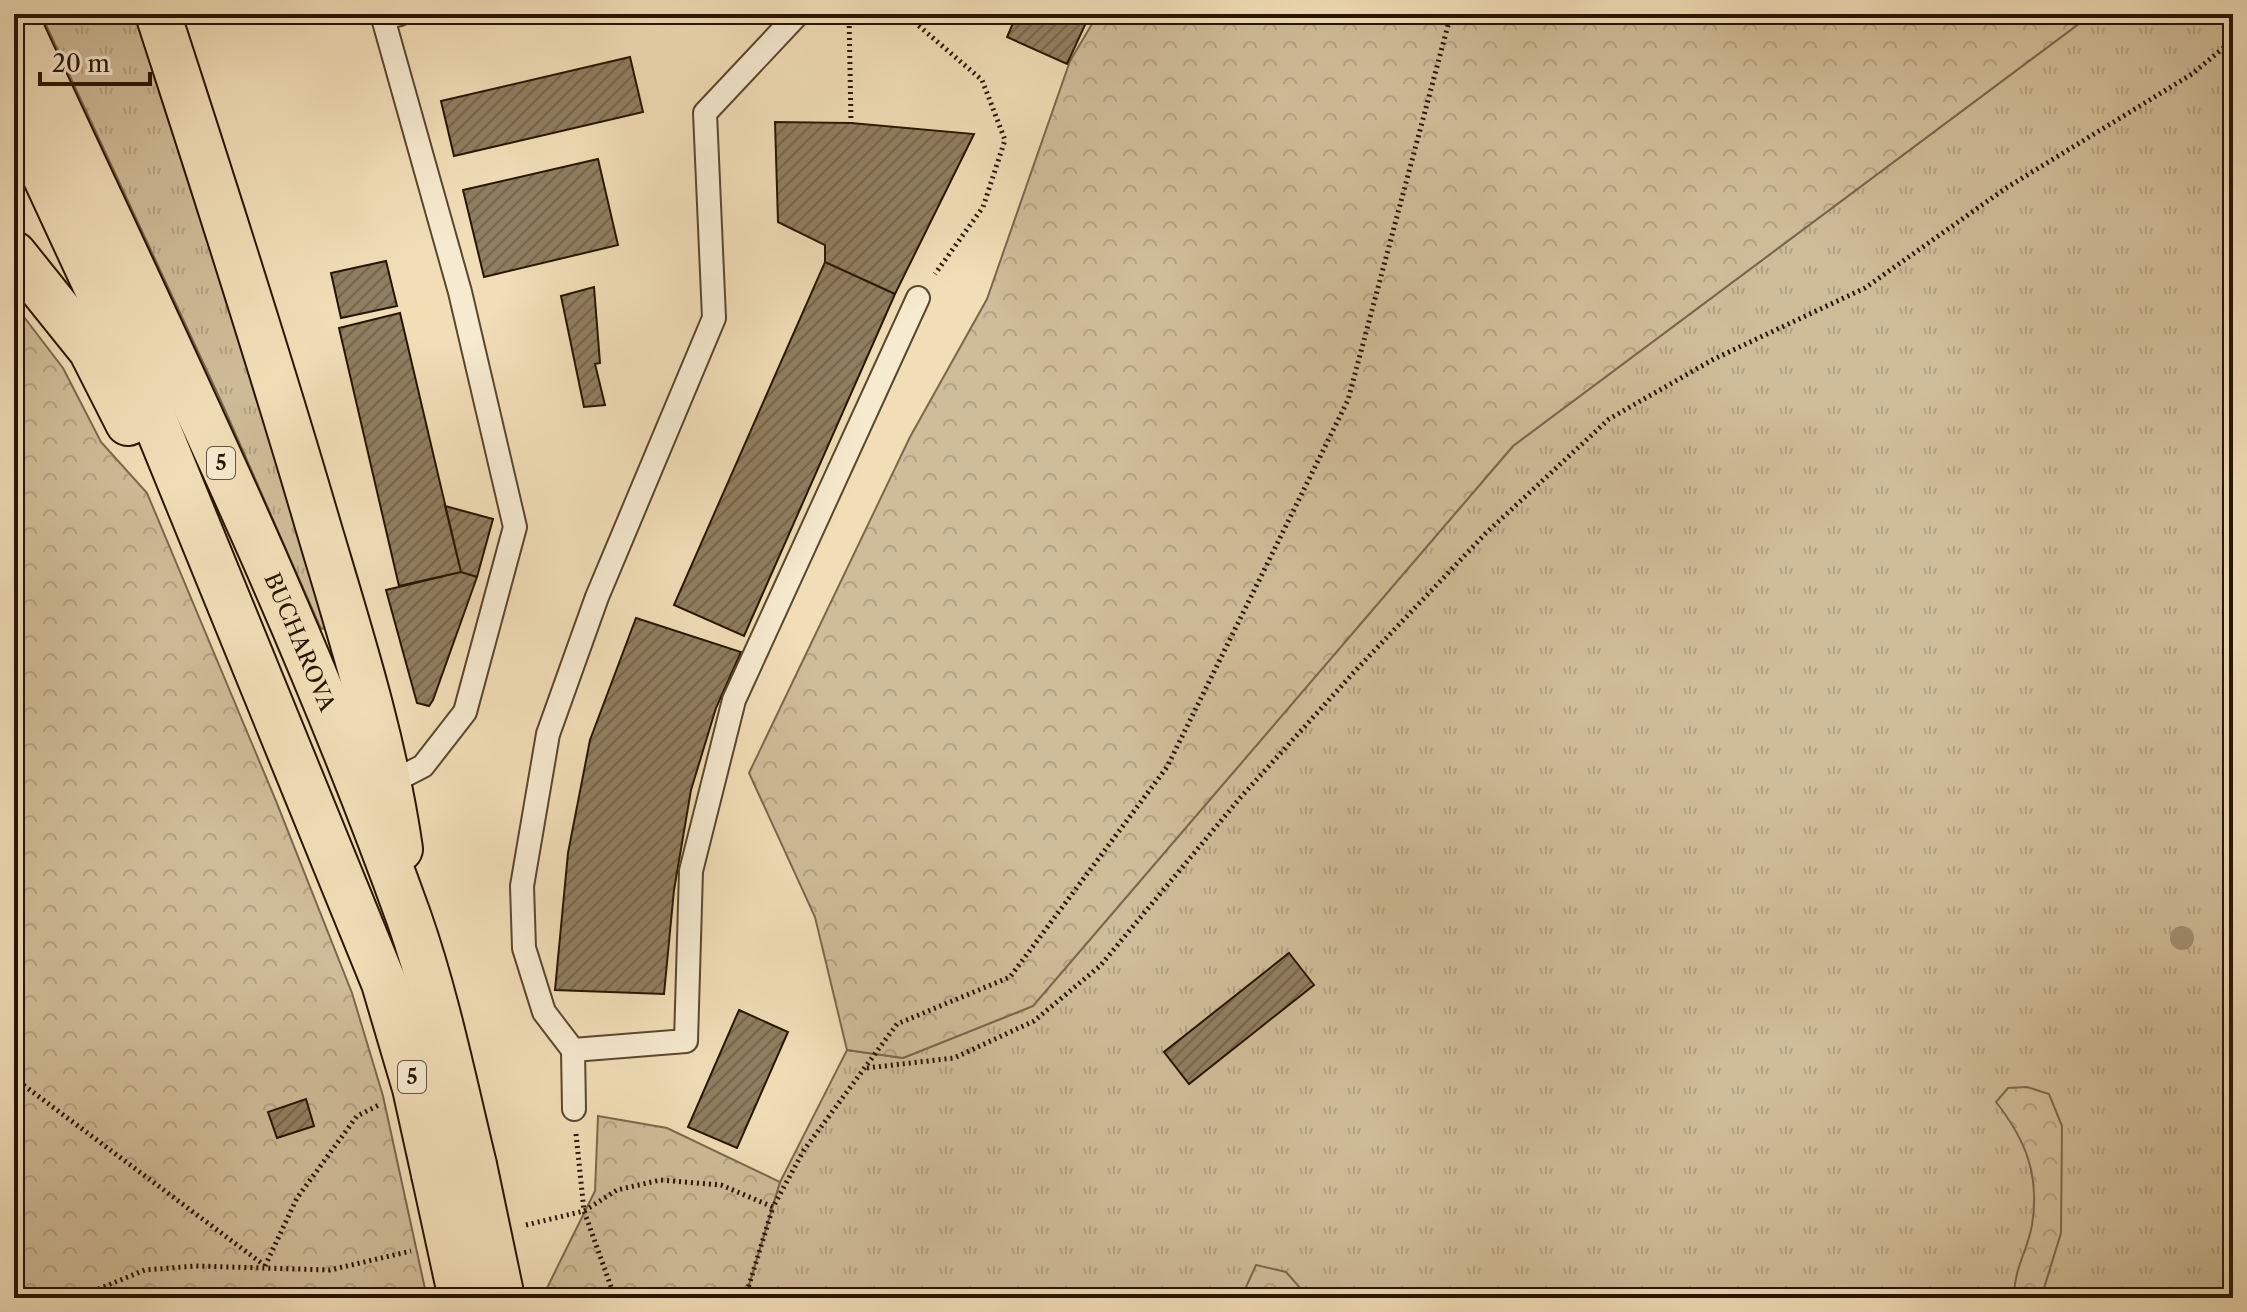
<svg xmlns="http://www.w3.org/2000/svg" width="2247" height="1312" viewBox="0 0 2247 1312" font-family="'Libre Caslon Text',serif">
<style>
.grass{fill:url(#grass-tufts);stroke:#7b684c;stroke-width:2}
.forest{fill:url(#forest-crowns);stroke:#7b684c;stroke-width:2}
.building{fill:url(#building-hatch);stroke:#271501;stroke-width:2}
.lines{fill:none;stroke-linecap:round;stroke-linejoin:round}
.lane-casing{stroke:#5a472e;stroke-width:26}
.primary-casing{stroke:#271501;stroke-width:48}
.path{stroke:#271501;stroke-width:5;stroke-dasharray:2 4;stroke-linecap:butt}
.lane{stroke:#f6ead0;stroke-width:22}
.primary{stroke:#f1deb7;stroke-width:44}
.primary-bridge-casing{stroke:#271501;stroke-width:48;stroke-linecap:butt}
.primary-bridge{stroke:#f1deb7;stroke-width:44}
.tree{fill:#a28f70}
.labels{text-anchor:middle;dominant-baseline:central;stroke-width:6;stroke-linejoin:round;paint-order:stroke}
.shield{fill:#f6ead0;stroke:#65553f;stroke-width:2}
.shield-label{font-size:20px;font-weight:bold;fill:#271501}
.street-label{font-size:22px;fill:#271501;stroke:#f6ead0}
</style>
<defs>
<pattern id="grass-tufts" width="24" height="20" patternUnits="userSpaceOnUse" patternTransform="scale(2)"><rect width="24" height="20" fill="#cfbc98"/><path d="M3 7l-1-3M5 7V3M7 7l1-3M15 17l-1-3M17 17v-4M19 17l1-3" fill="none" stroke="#b2a181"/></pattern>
<pattern id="forest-crowns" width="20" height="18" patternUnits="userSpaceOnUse" patternTransform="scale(2)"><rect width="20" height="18" fill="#cfbc98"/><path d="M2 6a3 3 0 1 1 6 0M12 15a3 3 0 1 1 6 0" fill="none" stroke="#b2a181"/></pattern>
<pattern id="building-hatch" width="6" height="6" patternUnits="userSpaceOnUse" patternTransform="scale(2)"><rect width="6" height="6" fill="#907e60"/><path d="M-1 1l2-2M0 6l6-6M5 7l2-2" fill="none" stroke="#76664d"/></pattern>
</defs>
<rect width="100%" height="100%" fill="#f1deb7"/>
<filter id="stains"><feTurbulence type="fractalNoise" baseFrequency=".0025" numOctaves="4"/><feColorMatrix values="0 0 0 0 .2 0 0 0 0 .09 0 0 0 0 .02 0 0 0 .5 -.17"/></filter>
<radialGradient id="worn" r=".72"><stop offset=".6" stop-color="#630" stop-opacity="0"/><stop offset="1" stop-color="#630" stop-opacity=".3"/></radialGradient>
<path class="grass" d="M41,14H134L240,328L327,628L321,629L221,401Z
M2092,14H2233V1298H745L780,1182L847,1050L903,1058L1033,1006L1513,446Z"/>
<path class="forest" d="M1098,14H2092L1513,446L1033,1006L903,1058L847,1050L815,917L749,773L910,437L987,299L1070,61Z
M14,304L63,368L101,442L147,493L276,801L352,993L383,1096L427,1298H14Z
M2027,1087L2049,1094L2062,1126L2061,1233L2041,1298H2014C2014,1267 2027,1253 2032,1225C2040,1176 2026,1140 1996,1102L2008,1088Z
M598,1116L667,1128L780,1182L745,1298H542L595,1191Z
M1256,1265L1286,1272L1309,1298H1241Z"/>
<path class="building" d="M1017,14H1090L1067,64L1007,37Z
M630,57L643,112L454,156L441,101Z
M775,122L851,123L974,134L895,294L825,262V245L778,222Z
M598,159L618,245L484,277L463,190Z
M386,261L397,306L341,318L331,273Z
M825,262L895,294L744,636L674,605Z
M594,287L600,363L595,364L605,405L584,407L561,296Z
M400,313L461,572L399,586L339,328Z
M445,506L493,519L477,577L461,572Z
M461,572L477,577L433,700L429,706L417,703L386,590Z
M636,618L741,652L716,708L691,790L674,890L664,994L555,990L568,853L590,740Z
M1289,953L1314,985L1189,1084L1164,1052Z
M739,1010L788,1032L737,1148L688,1127Z
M306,1099L314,1126L277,1138L268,1112Z"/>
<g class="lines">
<defs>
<path id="lane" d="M390,783L423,766L465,712L515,527L460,292L383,18L400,14
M573,1050L686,1041L691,871L734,700L918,298
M574,1109L573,1050L544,1012L524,948L522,886L548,734L597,597L714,318L705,113L798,14"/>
<g id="primary">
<path id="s1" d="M14,14C151,312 298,608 409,918C437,998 454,1083 474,1165"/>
<path d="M158,14C213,183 267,351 317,522C349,630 384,738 400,849"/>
<path d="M14,109L130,360L384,983L415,1088L434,1174"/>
<path d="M14,254L91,350L128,423"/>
</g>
</defs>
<use href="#lane" class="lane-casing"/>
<use href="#primary" class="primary-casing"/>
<path class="path" d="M849,14L851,123
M905,14L982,80L1005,140L983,207L935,274
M867,1068L954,1058L1034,1021L1100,966L1240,798L1355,671L1486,533L1609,419L1714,359L1865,288L2006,188L2192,74L2233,40
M14,1078L264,1265
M576,1134L584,1211L615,1298
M526,1225L584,1211L617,1190L660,1180L721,1185L773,1207L804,1150L897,1024L1010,977L1167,767L1348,400L1451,14
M265,1266L297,1198L357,1116L381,1104
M76,1298L145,1270L196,1266L330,1270L411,1251
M745,1298L773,1207"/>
<use href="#lane" class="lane"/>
<use href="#primary" class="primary"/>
<defs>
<path id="primary-bridge" d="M474,1165L502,1298
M434,1174L461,1298"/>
</defs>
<use href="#primary-bridge" class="primary-bridge-casing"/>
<use href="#primary-bridge" class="primary-bridge"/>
</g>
<circle class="tree" cx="2182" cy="938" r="12"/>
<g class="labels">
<g class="shield">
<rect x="207" y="447" width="28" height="32" rx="6"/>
<rect x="398" y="1061" width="28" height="32" rx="6"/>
</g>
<g class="shield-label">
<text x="221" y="463">5</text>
<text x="412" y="1077">5</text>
</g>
<g class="street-label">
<text stroke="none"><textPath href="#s1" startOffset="690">BUCHAROVA</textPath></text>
</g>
</g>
<rect width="2247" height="1312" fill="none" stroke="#f1deb7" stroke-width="48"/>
<rect x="16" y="16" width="2215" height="1280" fill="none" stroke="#271501" stroke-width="4"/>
<rect x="24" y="24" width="2199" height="1264" fill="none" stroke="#271501" stroke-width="2"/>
<path d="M40 72v12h110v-12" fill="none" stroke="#271501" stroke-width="4"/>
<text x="52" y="72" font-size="24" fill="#271501" stroke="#f6ead0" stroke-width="6" paint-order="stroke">20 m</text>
<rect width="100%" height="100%" filter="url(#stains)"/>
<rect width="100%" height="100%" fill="url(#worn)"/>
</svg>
